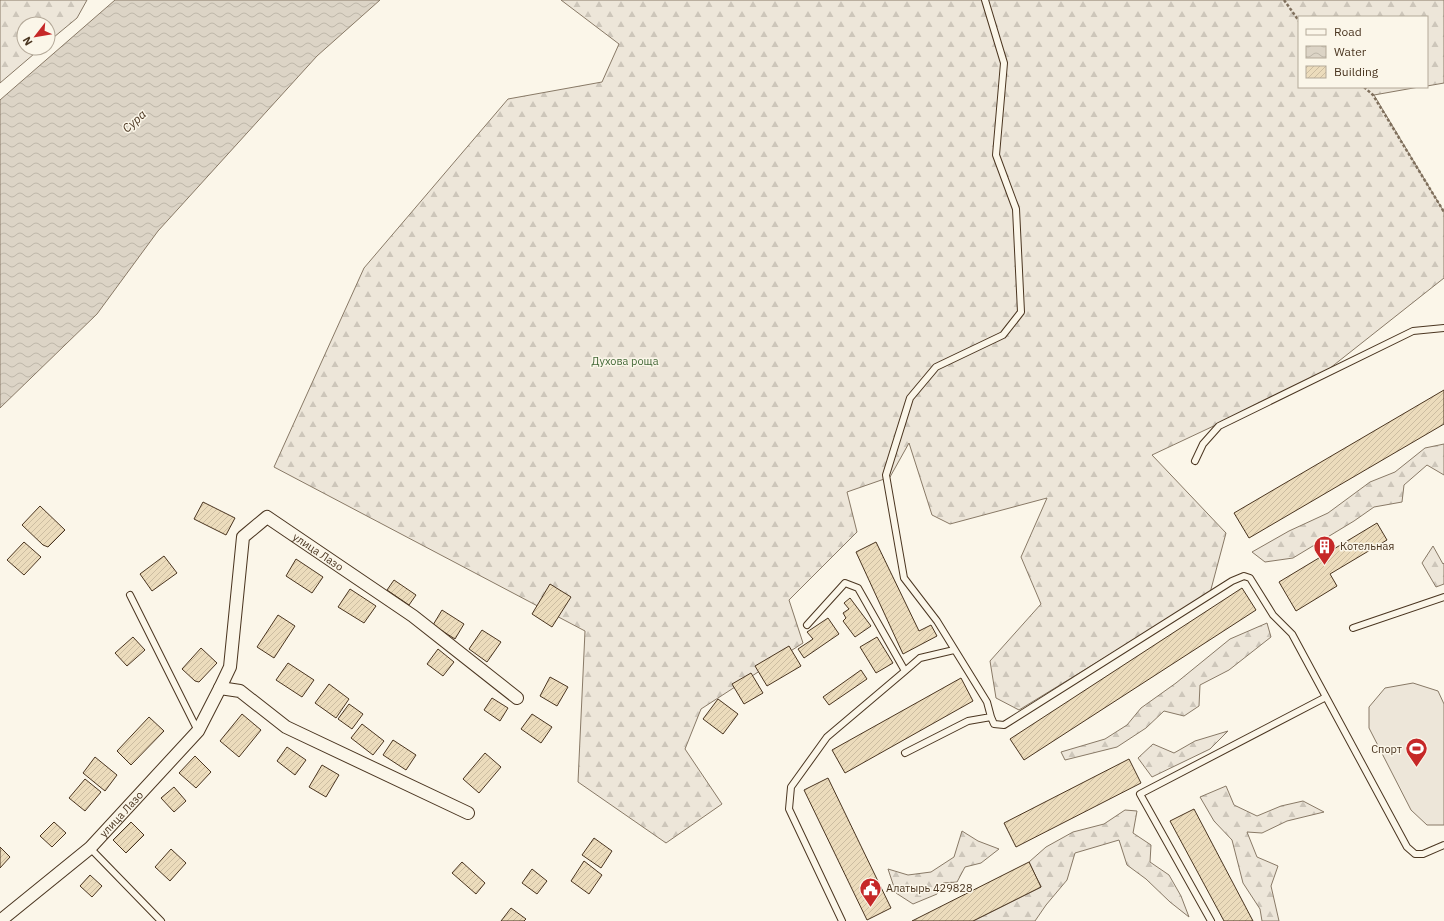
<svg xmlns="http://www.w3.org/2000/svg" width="1444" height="921" viewBox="0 0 1444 921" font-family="'IBM Plex Sans',sans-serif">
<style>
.forest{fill:url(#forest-firs);stroke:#887966}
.pitch{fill:#ede6d9;stroke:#887966}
.water{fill:url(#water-waves);stroke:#887966}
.building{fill:url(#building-hatch);stroke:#4a3520}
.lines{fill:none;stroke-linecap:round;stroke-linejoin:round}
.lane-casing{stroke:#4a3520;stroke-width:8}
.street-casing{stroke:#4a3520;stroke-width:14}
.path{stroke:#7f6f5c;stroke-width:2.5;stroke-dasharray:3 2;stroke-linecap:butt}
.lane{stroke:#fbf6e9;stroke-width:6}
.street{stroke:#fbf6e9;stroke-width:12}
.labels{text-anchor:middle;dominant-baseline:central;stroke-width:3;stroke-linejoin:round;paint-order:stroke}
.park-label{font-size:11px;fill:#436837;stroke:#fbf6e9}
.poi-label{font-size:11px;fill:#4a3520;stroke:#fbf6e9;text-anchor:start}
.street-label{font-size:11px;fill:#4a3520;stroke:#fbf6e9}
.water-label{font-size:12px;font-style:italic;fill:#4a3520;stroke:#fbf6e9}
</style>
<defs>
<pattern id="forest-firs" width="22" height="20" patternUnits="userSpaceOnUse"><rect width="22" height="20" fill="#ede6d9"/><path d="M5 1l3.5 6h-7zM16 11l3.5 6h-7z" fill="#cdc6ba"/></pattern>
<pattern id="water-waves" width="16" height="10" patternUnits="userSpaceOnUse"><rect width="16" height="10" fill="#dcd4c6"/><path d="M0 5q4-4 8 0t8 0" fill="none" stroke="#beb7aa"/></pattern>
<pattern id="building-hatch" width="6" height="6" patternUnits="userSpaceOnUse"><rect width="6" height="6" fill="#ecdcbc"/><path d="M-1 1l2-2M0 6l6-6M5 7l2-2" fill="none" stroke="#ccbda1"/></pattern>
</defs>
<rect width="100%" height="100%" fill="#fbf6e9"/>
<path class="forest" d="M0,0H87L77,18L48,42V24H24V48H41L0,83Z
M561,0H1444V83L1427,86V17H1299V87H1419L1374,95L1444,212V278L1320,376L1152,455L1226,533L1210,593L1019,710L996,698L990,661L1041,604L1021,557L1047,498L950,524L932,515L909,443L890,477L847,492L857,532L789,600L803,643L701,709L685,749L722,804L666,843L578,782L585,631L274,467L364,268L508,99L602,82L619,44Z
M1444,444V475L1427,465L1404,485L1402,502L1374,507L1354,521L1293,558L1265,562L1252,552L1289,531L1328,513L1370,482L1395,472L1425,448Z
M1433,546L1443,564L1444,563V584L1436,587L1422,563Z
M1267,623L1271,637L1229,670L1200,685L1199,706L1184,716L1164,711L1146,728L1117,747L1065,760L1061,752L1105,739L1127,725L1141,708L1176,683L1230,639Z
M1228,731L1210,749L1152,777L1138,758L1153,744L1174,753L1195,741Z
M1226,786L1234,805L1257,816L1281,806L1303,801L1324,812L1287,821L1262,833L1247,832L1257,857L1278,866L1271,886L1279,921H1262L1260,909L1243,883L1232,840L1214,821L1200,797Z
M1125,810L1137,811L1133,833L1151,845L1150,862L1169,875L1181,896L1189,917L1170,902L1146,879L1127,865L1119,840L1075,853L1067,880L1046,905L1035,921H973L1041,887L1029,862L1046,847L1073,832L1104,824Z
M962,831L978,841L999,849L981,863L965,867L957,882L943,883L937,894L913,904L896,893L888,869L908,875L931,872L954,857Z"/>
<path class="pitch" d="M1413,683L1438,691L1444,704V825H1427L1411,810L1369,728V707L1385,688Z"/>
<path class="water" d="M115,0H380L317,56L158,231L97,314L0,408V100Z"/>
<path class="building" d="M1444,390V424L1249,538L1234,513Z
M203,502L235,518L226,535L194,519Z
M40,506L65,530L48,547L43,545L22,525Z
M1377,523L1387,540L1330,574L1337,586L1296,611L1279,582Z
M24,542L41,557L24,575L7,560Z
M876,542L919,631L931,625L937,636L903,654L856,552Z
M164,556L177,573L152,591L140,574Z
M296,559L323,577L312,593L286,576Z
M394,580L416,595L409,605L387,590Z
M550,584L571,597L552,627L532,614Z
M1242,588L1256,610L1024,760L1010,739Z
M350,589L376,606L364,623L338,607Z
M850,598L871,626L855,637L843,621L846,618L843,613L849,609L844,603Z
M442,610L464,624L455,639L433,625Z
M278,615L295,626L274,658L257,647Z
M828,618L839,634L804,658L798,649L813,639L807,632Z
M482,630L501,642L487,662L469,649Z
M133,637L145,650L127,666L115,653Z
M877,637L893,663L876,673L860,647Z
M789,646L801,666L767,686L755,666Z
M201,648L217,663L199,682L195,681L182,669Z
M438,649L454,662L443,676L427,664Z
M288,663L314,680L302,697L276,680Z
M861,670L867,679L829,705L823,697Z
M751,673L763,693L744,704L732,684Z
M550,677L568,687L557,706L540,696Z
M961,678L973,701L845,773L832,750Z
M329,684L349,699L336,718L315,703Z
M492,698L508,708L500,721L484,710Z
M718,699L738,714L723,734L703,719Z
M349,704L363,714L352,729L338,719Z
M242,714L261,730L239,757L220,741Z
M532,714L552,727L541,743L521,729Z
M149,717L164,731L131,765L117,751Z
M362,724L384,741L373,755L351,738Z
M393,740L416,755L406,770L383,755Z
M287,747L306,760L295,775L277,761Z
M485,753L501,767L479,793L463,779Z
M195,756L211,772L196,788L179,773Z
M95,757L117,775L105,791L83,773Z
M1129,759L1141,783L1016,847L1004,823Z
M322,765L339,775L326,797L309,787Z
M828,778L891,908L867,920L804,790Z
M85,779L101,792L85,811L69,798Z
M174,787L186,801L174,812L161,798Z
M1194,809L1253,921H1224L1170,821Z
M54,822L66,833L52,847L40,836Z
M131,822L144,835L126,853L113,840Z
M594,838L612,851L601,868L582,855Z
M0,847L10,857L0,868Z
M171,849L186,863L170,881L155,867Z
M584,861L602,875L589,894L571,881Z
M462,862L485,883L476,894L452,873Z
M1029,862L1041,887L973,921H912Z
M532,869L547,881L537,894L522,883Z
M90,875L102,886L92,897L80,886Z
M511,908L526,919L524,921H501Z"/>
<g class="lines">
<defs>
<path id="lane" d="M1195,461L1203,444L1219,426L1413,331L1444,328
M130,595L198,731
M807,625L845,583L858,588L905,671
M1353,628L1444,597
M991,717L994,724L1004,725L1232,581L1244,576L1250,578L1273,615L1292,634L1407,847L1415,854H1423L1444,845
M905,753L968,721L991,717L987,702L937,621L904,578L886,475L910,398L936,367L1003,335L1021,312L1016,209L996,155L1004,63L985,0
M90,848L161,921
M842,921L789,809L791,787L827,737L905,671L920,658L954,650
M1211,921L1140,794L1326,697"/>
<g id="street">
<path id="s1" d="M220,688L230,667L243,537L267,517L413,616L517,698"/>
<path id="s2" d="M0,921L90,848L198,731L220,688L240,691L286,727L468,813"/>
</g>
</defs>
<use href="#lane" class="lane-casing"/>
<use href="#street" class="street-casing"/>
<path class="path" d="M1284,0L1299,21
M1364,87L1373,95L1444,212"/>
<use href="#lane" class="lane"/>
<use href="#street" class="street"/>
</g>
<defs>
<symbol id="building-pin" viewBox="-11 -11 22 30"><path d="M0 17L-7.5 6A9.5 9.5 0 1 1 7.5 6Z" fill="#c62828" stroke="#fbf6e9"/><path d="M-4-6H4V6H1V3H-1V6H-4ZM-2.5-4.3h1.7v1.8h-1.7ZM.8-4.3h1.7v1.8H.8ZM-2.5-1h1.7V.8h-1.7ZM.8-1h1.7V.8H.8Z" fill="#fff"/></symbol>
<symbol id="stadium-pin" viewBox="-11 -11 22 30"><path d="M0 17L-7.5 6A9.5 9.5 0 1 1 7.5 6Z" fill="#c62828" stroke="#fbf6e9"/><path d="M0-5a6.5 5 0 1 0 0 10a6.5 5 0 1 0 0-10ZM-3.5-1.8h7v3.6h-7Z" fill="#fff"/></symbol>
<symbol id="civic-pin" viewBox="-11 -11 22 30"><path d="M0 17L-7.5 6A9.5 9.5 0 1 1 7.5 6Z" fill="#c62828" stroke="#fbf6e9"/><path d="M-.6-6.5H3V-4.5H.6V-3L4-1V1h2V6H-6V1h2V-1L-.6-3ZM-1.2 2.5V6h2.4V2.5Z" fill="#fff"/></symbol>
</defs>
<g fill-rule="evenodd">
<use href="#building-pin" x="1312" y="534" width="25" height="34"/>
<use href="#stadium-pin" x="1404" y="736" width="25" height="34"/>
<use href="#civic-pin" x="858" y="876" width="25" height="34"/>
</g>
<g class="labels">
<g class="park-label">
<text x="625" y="361">Духова роща</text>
</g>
<g class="poi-label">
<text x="1340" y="546">Котельная</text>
<text x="1402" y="749" text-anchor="end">Спорт</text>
<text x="886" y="888">Алатырь 429828</text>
</g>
<g class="street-label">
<text stroke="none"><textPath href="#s1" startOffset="247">улица Лазо</textPath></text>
<text stroke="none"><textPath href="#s2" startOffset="162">улица Лазо</textPath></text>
</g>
<g class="water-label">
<text transform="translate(134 121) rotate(-42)">Сура</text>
</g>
</g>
<rect x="1298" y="16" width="130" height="72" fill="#fbf6e9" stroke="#b4a999"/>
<rect x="1306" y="29" width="20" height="6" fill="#fbf6e9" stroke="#b4a999"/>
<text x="1334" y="36" font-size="12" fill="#4a3520">Road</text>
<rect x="1306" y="46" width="20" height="12" fill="url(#water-waves)" stroke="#b4a999"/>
<text x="1334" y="56" font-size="12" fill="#4a3520">Water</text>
<rect x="1306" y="66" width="20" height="12" fill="url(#building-hatch)" stroke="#b4a999"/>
<text x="1334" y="76" font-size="12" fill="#4a3520">Building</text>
<g transform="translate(36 36) rotate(239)"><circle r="19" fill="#fbf6e9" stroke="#b4a999"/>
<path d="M0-3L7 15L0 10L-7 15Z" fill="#c62828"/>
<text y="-6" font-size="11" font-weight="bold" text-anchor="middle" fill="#4a3520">N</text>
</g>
</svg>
